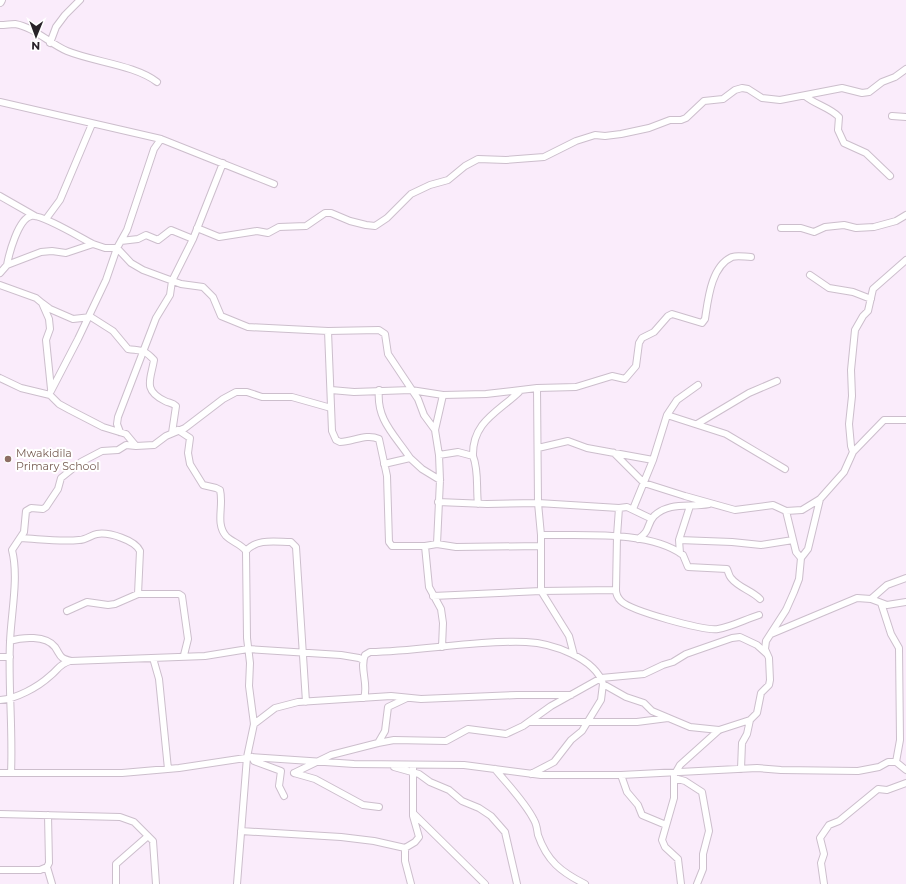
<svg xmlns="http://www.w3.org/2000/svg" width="906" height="884" viewBox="0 0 906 884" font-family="Montserrat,sans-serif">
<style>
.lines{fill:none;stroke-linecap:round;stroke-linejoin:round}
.minor-casing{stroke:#ccbecc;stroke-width:8}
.major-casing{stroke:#ccbecc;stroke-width:10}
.minor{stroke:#fff;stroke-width:6}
.major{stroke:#fff;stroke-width:8}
.education-dot{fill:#8d6e63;stroke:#fff;stroke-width:1.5}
.labels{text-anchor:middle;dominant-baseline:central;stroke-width:4;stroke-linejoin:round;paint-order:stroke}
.education-label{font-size:11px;fill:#785e54;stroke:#fff;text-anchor:start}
</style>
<rect width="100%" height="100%" fill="#faecfb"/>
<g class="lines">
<defs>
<path id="minor" d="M0,25C5,25 11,24 15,24C34,27 50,44 67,51C94,62 135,65 157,82
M50,43L56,27L65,15L80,0
M805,96C816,105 829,107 839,117L838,130L844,143L866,153L890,176
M0,102L161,139
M892,116L906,117
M0,196L35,216
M46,219L60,200L92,124
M197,228L219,237L257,231L268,233L279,227L306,226L325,213H331L350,221L366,225L375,226L387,218L411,194L430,185L448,180L465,166L478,159L506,160L544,157L576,141L595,135L605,136L621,134L649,128L670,120H681L686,118L704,101L723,99L735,90L742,88L748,89L762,98L780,100L842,88L862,93L869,92L882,82L895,77L906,69
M781,228H801L814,232L825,227L844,225L856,228L874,227L896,221L906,215
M121,241L138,239L146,235L158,240L171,230L193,239
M7,265C9,254 18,219 31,216C42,214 81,238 93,244
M0,273L7,265L41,252L52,251L66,253L93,244L105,248H117L131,263L143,270L181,284L203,287L213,297L221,316L248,327L328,331L379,330L385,334L388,354L418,399L424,415L435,430
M810,275L829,288L853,292L871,299
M0,285L36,298L42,303L49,319L50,329L46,340L51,389
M42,303L50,309L73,319L91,317L113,331L128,349C141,351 144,349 154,360C151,379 142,390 165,401C169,403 173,403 176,406L172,433
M328,331L332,431L336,440L340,442C353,442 366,433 379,439L387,476L389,542L392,546H425L429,587L441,609L443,623L442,647
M0,378L21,388L50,395L59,404L70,410L103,427L126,434L136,446L154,445L166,436L185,428L223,399L236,392H247L262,397H292L331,408
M537,388L538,503L541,535V591L569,636L574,655
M331,390L354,392L411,390L443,395L486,394L537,388L576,387L612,376L625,379L636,366L639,343L642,338L654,332L668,316L672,314L702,323L705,319C708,300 711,266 732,257C738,255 745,257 751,257
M379,390C376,420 395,435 410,458
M51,391L78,339L106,280L117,248L127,230L154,149L161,139L274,184
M667,415L726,434L785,469
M697,424L749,393L777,381
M178,430L190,438L188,453L190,464L203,485L216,488L220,490C224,506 215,523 226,536C232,542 241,544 246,551L247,638L250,663L249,686L254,724L247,757L237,884
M120,432L117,424L118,417L156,318L170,295L172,281L193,239L223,163
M538,448L568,441L587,448L653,460
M853,452L884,420H906
M614,453L644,483L685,496L735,510L773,505L786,511L802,510L820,499
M439,455L458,452L473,456C479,471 476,488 478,504
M473,456C472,422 498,412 519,392
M384,464L410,458L422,469L440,480
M438,502L487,504L538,503L619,508L627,507L652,519
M619,508L617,536L616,590C616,594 618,598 621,601C631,611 704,631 718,629C731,627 746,619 759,615
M633,509L653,460L667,415L677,400L698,385
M786,511L796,552L801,558
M541,535C582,536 649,530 683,555L688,567L727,569C728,571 729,576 731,578C739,588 751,590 760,599
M21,538C40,539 60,542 79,540C86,540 91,535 97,534C109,532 135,540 140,551L138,594
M638,539C651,531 646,525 654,516C670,501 690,508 709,504
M679,540L732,542L761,545L793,540
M437,544L440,480L439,455L435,430L443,395
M425,546L437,544L456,547L541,546
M246,551C257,538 276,542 291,542L296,547L306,702
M680,553L679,540L690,506
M433,596L541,591L616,590
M871,599L887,605L906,602
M881,603L891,634L899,648L900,740L896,762L906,770
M67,611L87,602L108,605L115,604L138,594H179L182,596L188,639L184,655
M771,634L857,598L871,599L887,585L906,578
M10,641C22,637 46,635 55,647C61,656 59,658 71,661L205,656L248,649L341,655L359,658L363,660
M0,657H10
M153,658L159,679L168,769
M364,698C369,684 359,668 365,655L370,652C422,651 474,640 526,642C552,643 595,658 603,684L626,697L644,703L652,711L690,727L719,730
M0,700C16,699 38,687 50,676C58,670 59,664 70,661
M530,722H637L668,718
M254,724L275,708L298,702L391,696L421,699L517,695H571
M378,743L385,731L388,707L407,698
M252,757L254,761L281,771L279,786L284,796
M394,767L419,774L430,782L449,790L462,801L479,808L491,816L505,832L517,884
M495,769C508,785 525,802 534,820C537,825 537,830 538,835C547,861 561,872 585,884
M741,769L742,743L747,734L750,720L757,713L761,693L769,685L770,680L769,658L765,649L766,641L786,610L794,592L799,579L801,558L808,549L820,499L844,472L853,452L851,446L849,424L852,396L851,370L855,330L863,316L868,311L873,289L906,260
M676,772L680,765L719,730L750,720
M0,773H122L179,768L252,757L354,764L464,765L541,775H621L757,768L781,770L858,771L879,767L888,762H896
M11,773C13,729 8,685 10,642C11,614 19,577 12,550L24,532L26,511L31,508L43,509L46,507L58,489L61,478L81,462L102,451L118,450L126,445L136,446
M294,773L331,755L378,743L394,740L446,741L468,729L506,734L523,726L551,706L601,678L644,674L663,665L673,662L686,654L732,638L740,637L757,645L767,654
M294,773L315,779L363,805L379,807
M531,774L554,762L571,740L582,731L601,700L603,684
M674,774V798L662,840L665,847L678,859L681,884
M621,775L627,792L638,805L642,815L666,825
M674,778L685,781L702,792L709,831L703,854V869L697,884
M0,814L120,817L134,822L153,841L156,884
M414,814L485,884
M241,831L341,837L374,841L405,848L415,842L419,837L413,816V765
M405,848V861L411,884
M47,867L52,884
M0,870H40L47,867L49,863L48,815
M116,884V864L148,836
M824,884L821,863L824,854L820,838L829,825L839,821L878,789L887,790L906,783"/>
<path id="major" d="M0,2L1,0"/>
</defs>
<use href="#minor" class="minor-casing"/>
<use href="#major" class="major-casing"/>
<use href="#minor" class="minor"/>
<use href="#major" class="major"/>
</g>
<circle class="education-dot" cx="8" cy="459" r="4"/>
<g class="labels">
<g class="education-label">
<text x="16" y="453">Mwakidila<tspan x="16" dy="13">Primary School</tspan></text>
</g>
</g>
<g transform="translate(36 36) rotate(181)" stroke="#ffffff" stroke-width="3" paint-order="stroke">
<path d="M0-3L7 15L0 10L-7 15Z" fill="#282228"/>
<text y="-6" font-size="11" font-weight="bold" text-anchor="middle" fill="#282228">N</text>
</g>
</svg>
